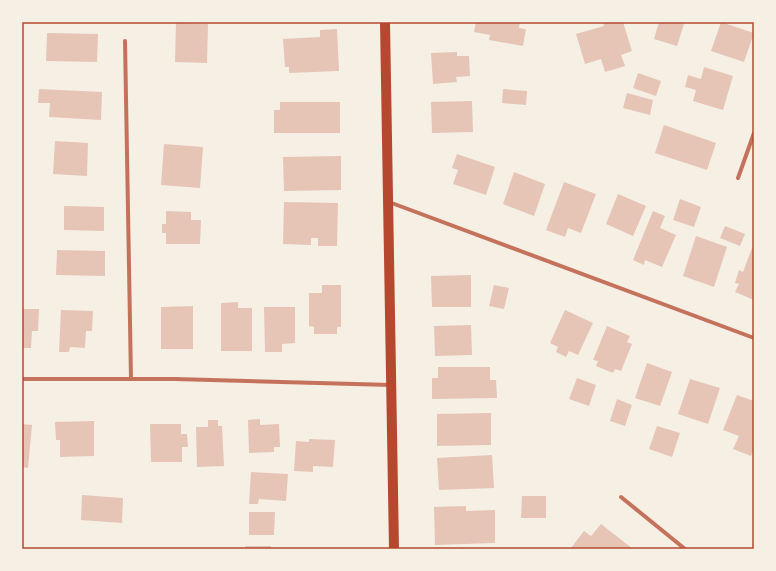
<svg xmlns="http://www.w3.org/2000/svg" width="776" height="571" viewBox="0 0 776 571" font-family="Lato,sans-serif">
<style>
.building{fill:#e6c5b7}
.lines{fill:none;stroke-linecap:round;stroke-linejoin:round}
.minor{stroke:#c5725c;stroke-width:4}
.primary{stroke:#b5482f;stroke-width:10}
.neatline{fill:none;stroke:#b5482f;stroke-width:1.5}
</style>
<rect width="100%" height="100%" fill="#f6efe4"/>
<path class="building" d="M476,22H520L519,28L526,29L523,46L489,40L490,35L474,32Z
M603,22H623L632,51L621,55L625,66L605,72L601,59L585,64L576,34L604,26Z
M659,22H677L684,24L677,46L654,39Z
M721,22L754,33L744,62L711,51Z
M176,23L208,24L207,63L175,62Z
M337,29L339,71L289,73V67H285L283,39L320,37V30Z
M47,33L98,34L97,62L46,61Z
M457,52V56H469L470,76L456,77L457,82L433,84L431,53Z
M704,67L733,76L723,110L693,101L696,90L685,87L688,75L701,79Z
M638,73L661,81L656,96L633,88Z
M39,89L102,92L101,120L49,117L50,103H38Z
M503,89L527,91L526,105L502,103Z
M627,93L653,100L650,115L623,108Z
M472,101L473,132L432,133L431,102Z
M280,102H340V133H274V110H280Z
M664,125L716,143L707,170L655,153Z
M55,141L88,143L87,176L53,174Z
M164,144L203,147L200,188L161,185Z
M457,154L495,167L486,195L453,184L458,170L452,168Z
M341,156V190L284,191L283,157Z
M514,172L545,184L534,216L503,204Z
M564,182L596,194L581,233L568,228L565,237L546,230Z
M618,194L646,206L633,236L606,224Z
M680,199L701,207L694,227L673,220Z
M284,202L338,203L337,246H318V238H311V245L283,244Z
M64,206L104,207V231L64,230Z
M166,211L191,212V220H201L200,244H166V233H162V224H166Z
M653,211L665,216L660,228L676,235L662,267L645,260L644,265L633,260Z
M725,226L745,234L740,246L720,238Z
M696,236L727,247L714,287L683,276Z
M752,248L754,249V300L735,292L739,284L735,283L739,270L743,272Z
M57,250L105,251V276L56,275Z
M471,275V307H432L431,276Z
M322,285H341V327H337V334H314V327L309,326V293H322Z
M494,285L509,288L504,309L489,306Z
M238,302V308H252V351H221V303Z
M193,306V349H161V307Z
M264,307H295V343L282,344V352H265Z
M22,309H39L38,331H32L31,348H22Z
M61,310L93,311L92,331H86L85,348L70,347L69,352H59Z
M565,310L593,323L578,355L569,351L566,357L556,352L558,347L550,343Z
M471,325L472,355L435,356L434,326Z
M607,326L630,336L627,342L632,344L621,371L615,369L613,373L596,366L598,361L593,360Z
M647,363L672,372L660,406L635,398Z
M438,367H490V380H496L497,398L432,399V378H438Z
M577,378L596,385L589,406L569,399Z
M690,379L720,388L708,424L678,414Z
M737,395L754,401V436L752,441L754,442V449L751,456L733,449L739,436L723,430Z
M617,399L632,405L625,426L610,421Z
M491,413V445L437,446V414Z
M260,419V425L279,424L280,447H274V452L249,453L248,420Z
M208,420H218V426H222L224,466L197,467L196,427H208Z
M94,421V456L60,457V440H56L55,422Z
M22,424L32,425L28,468L22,467Z
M150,424H181V434H187L188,447H182V462H151Z
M657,426L680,433L672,457L649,449Z
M309,439L335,440L333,467L313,466V472L294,471L296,441L309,442Z
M492,455L494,488L439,490L437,458Z
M251,472L288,474L286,501L259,499L258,504H249Z
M82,495L123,498L122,523L81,520Z
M522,496H546V518H521Z
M466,506V511L495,510V543L435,545L434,507Z
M249,512H275L274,535H249Z
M601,524L633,549H573L571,548L584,531L591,536Z
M245,546H271V549H245Z"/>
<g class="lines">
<path class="minor" d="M125,41L131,379
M738,178L754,133
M389,202L754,338
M22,379H175L391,385
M621,497L685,549"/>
<path class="primary" d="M385,22L394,549"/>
</g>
<rect width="776" height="571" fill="none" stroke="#f6efe4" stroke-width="46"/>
<rect x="23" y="23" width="730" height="525" class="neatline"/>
</svg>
